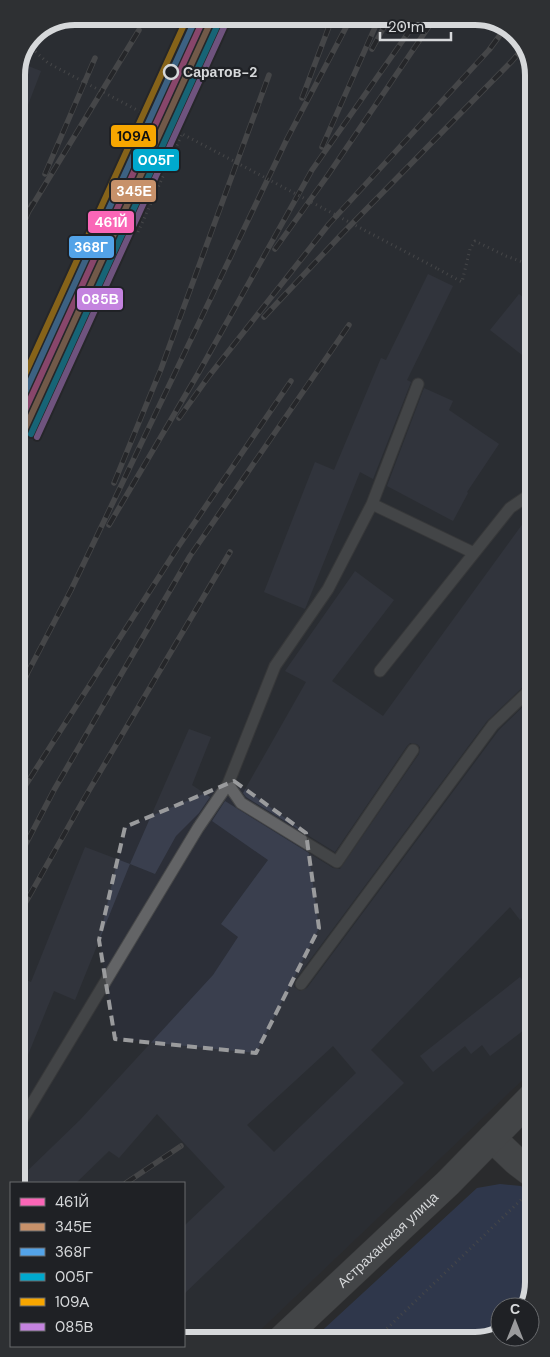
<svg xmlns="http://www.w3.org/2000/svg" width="550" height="1357" viewBox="0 0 550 1357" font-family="'DM Sans',sans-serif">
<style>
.built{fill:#2c2f38}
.green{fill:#374670}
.building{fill:#3a3f4e;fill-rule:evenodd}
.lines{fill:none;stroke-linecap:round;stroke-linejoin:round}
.service-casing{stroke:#464748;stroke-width:13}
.secondary-casing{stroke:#464748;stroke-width:29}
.path{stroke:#666769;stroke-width:3;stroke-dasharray:1 4;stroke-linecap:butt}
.service{stroke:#636466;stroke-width:11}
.secondary{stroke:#636466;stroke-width:28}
.rail-casing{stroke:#666769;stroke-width:5.5}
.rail{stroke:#1f2125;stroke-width:4;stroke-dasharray:11;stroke-linecap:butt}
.path-bridge{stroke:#666769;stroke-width:3;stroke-dasharray:1 4;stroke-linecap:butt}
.rail-1-casing{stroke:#1f2125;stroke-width:10}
.rail-2-casing{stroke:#1f2125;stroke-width:10}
.rail-3-casing{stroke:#1f2125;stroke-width:10}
.rail-4-casing{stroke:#1f2125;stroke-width:10}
.rail-5-casing{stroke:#1f2125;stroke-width:10}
.rail-6-casing{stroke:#1f2125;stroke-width:10}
.rail-1{stroke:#fa66b7;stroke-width:6}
.rail-2{stroke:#c7916a;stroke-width:6}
.rail-3{stroke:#53a3e8;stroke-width:6}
.rail-4{stroke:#00a9ce;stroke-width:6}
.rail-5{stroke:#f7a600;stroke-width:6}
.rail-6{stroke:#c483df;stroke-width:6}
.marked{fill:none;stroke:#9a9b9d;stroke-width:4;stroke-dasharray:10 6;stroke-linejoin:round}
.stop-dot{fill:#1f2125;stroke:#d6d8da;stroke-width:2.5}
.labels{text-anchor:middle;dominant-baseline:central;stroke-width:4.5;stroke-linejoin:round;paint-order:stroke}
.stop-label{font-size:14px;font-weight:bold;fill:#d6d8da;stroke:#1f2125;text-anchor:start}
.street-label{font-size:14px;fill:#d6d8da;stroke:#1f2125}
.rim{fill:none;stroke:#d6d8da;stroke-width:6}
.line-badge{stroke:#1f2125;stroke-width:2}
.badge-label{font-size:14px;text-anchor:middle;font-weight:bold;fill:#fff}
.pale-badge-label{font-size:14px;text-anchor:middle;font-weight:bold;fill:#111}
</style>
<rect width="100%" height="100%" fill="#2a2b2d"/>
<path class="built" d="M75,16H479L511,29L531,56L533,1070L251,1339L184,1340V1183H19L16,71L34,33Z"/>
<path class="green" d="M500,1184L521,1186L534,1198V1282L525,1307H500V1333L494,1338L313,1339L477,1188Z"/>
<path class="building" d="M23,64L41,71L18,131L16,81Z
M428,274L453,286L407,380L411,382L373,479L360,472L305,609L264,592L315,462L334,470L381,358L386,360Z
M519,294L531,304V362L490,330Z
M424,388L453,401L449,410L499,444L467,492L468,493L453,521L387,486Z
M532,511V681L527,683L487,721L295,980L294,987L300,991L307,988L499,730L532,698L533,908L520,920L510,907L371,1050L404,1083L184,1294V1226L225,1187L157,1114L119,1158L109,1151L76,1183H19V1179L80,1120L213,975L238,937L221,924L268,860L212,821L225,801L333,868L340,869L419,754L420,747L417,744L410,743L407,746L335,852L246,797L243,793L306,682L285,671L355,571L394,600L332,681L383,716ZM333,1046L356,1073L274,1152L247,1125Z
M189,729L211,737L192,785L210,797L199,813L176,836L155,874L130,864Z
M85,847L130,864L75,1000L54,991L19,1077V977L31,982Z
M520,977L533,993V1023L490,1056L482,1045L471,1054L465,1046L433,1072L420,1056Z"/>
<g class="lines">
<defs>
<path id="service" d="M372,504L474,553
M380,671L510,508L532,493
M228,784L241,803L337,862L413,750
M301,984L493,725L532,688
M19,1125L198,828L228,784L275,666L328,589L372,504L418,384"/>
<g id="secondary">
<path d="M492,1138L516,1161L533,1174"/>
<path id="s1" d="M282,1339L448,1183L533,1096"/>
</g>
</defs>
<use href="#service" class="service-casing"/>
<use href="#secondary" class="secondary-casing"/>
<path class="path" d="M138,232L182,134
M438,269L462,282L470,249L475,241L506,256L531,265
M376,1339L524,1197"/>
<use href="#service" class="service"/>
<use href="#secondary" class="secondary"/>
<defs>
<path id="rail" d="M372,49L390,16
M302,98L333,16
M322,147L380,16
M45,174L95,58
M29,211L139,30
M17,238L32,204
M275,249L328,175L436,16
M264,317L340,236L512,61L524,47
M179,418L209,376L329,224L489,50L506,27
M114,483L161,369L269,75
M109,525L199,372L312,170L420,16
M18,695L28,672L71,590L287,139L352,16
M18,797L178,547L291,381
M18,859L54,790L190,556L349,325
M18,916L84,799L230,552
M126,1183L181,1146"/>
</defs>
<use href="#rail" class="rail-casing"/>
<use href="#rail" class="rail"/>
<path class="path-bridge" d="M28,45L48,63L438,269"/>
<defs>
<path id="rail-1" d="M17,428L205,16"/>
<path id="rail-2" d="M24,431L212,19"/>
<path id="rail-3" d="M17,410L197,16"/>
<path id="rail-4" d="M31,434L219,22"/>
<path id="rail-5" d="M17,392L188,16"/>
<path id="rail-6" d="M37,437L225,25"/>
</defs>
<use href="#rail-1" class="rail-1-casing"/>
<use href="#rail-2" class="rail-2-casing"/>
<use href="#rail-3" class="rail-3-casing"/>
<use href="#rail-4" class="rail-4-casing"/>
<use href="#rail-5" class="rail-5-casing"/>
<use href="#rail-6" class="rail-6-casing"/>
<use href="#rail-1" class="rail-1"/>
<use href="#rail-2" class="rail-2"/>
<use href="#rail-3" class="rail-3"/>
<use href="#rail-4" class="rail-4"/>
<use href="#rail-5" class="rail-5"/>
<use href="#rail-6" class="rail-6"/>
</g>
<path d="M0 0H550V1357H0ZM234,781L306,833L319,928L256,1053L115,1039L99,940L125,827Z" fill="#2a2b2d" fill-opacity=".55" fill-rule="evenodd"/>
<path class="marked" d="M234,781L306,833L319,928L256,1053L115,1039L99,940L125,827Z"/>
<circle class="stop-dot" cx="171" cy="72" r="7"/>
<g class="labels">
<g class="stop-label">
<text x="183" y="72">Саратов-2</text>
</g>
<g class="street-label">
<text stroke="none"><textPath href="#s1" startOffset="145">Астраханская улица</textPath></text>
</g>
</g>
<path d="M0 0H550V1357H0ZM75 25H475A50 50 0 0 1 525 75V1282A50 50 0 0 1 475 1332H75A50 50 0 0 1 25 1282V75A50 50 0 0 1 75 25Z" fill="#2e3033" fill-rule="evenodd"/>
<path class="rim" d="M75 25H475A50 50 0 0 1 525 75V1282A50 50 0 0 1 475 1332H75A50 50 0 0 1 25 1282V75A50 50 0 0 1 75 25Z"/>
<g class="line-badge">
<rect x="110" y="124" width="47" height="24" rx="5" fill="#f7a600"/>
<rect x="132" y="148" width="48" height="24" rx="5" fill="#00a9ce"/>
<rect x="110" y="179" width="47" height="24" rx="5" fill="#c7916a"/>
<rect x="87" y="210" width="48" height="24" rx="5" fill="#fa66b7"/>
<rect x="68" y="235" width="47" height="24" rx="5" fill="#53a3e8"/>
<rect x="76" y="287" width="48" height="24" rx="5" fill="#c483df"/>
</g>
<g class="badge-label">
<text x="156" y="165">005Г</text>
<text x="134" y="196">345Е</text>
<text x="111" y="227">461Й</text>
<text x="91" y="252">368Г</text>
<text x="100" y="304">085В</text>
</g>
<g class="pale-badge-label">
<text x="134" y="141">109А</text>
</g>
<rect x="10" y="1182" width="175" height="165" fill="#1f2125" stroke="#686a6d"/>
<rect x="20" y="1198" width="25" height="8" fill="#fa66b7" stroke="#686a6d"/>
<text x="55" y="1207" font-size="15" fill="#d6d8da">461Й</text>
<rect x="20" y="1223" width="25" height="8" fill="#c7916a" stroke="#686a6d"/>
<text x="55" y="1232" font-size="15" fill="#d6d8da">345Е</text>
<rect x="20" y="1248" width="25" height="8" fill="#53a3e8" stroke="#686a6d"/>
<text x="55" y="1257" font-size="15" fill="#d6d8da">368Г</text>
<rect x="20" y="1273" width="25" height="8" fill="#00a9ce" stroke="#686a6d"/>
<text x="55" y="1282" font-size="15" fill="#d6d8da">005Г</text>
<rect x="20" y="1298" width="25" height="8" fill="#f7a600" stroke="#686a6d"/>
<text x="55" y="1307" font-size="15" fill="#d6d8da">109А</text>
<rect x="20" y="1323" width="25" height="8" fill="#c483df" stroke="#686a6d"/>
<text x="55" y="1332" font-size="15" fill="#d6d8da">085В</text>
<g transform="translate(515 1322)"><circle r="24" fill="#1f2125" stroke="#686a6d"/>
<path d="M0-4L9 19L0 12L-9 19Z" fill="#9a9b9d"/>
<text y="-8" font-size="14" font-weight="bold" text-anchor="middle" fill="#d6d8da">С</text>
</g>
<path d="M380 32v8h71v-8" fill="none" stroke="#d6d8da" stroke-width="2.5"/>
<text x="388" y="32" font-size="15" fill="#d6d8da" stroke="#1f2125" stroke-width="4" paint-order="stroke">20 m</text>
</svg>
